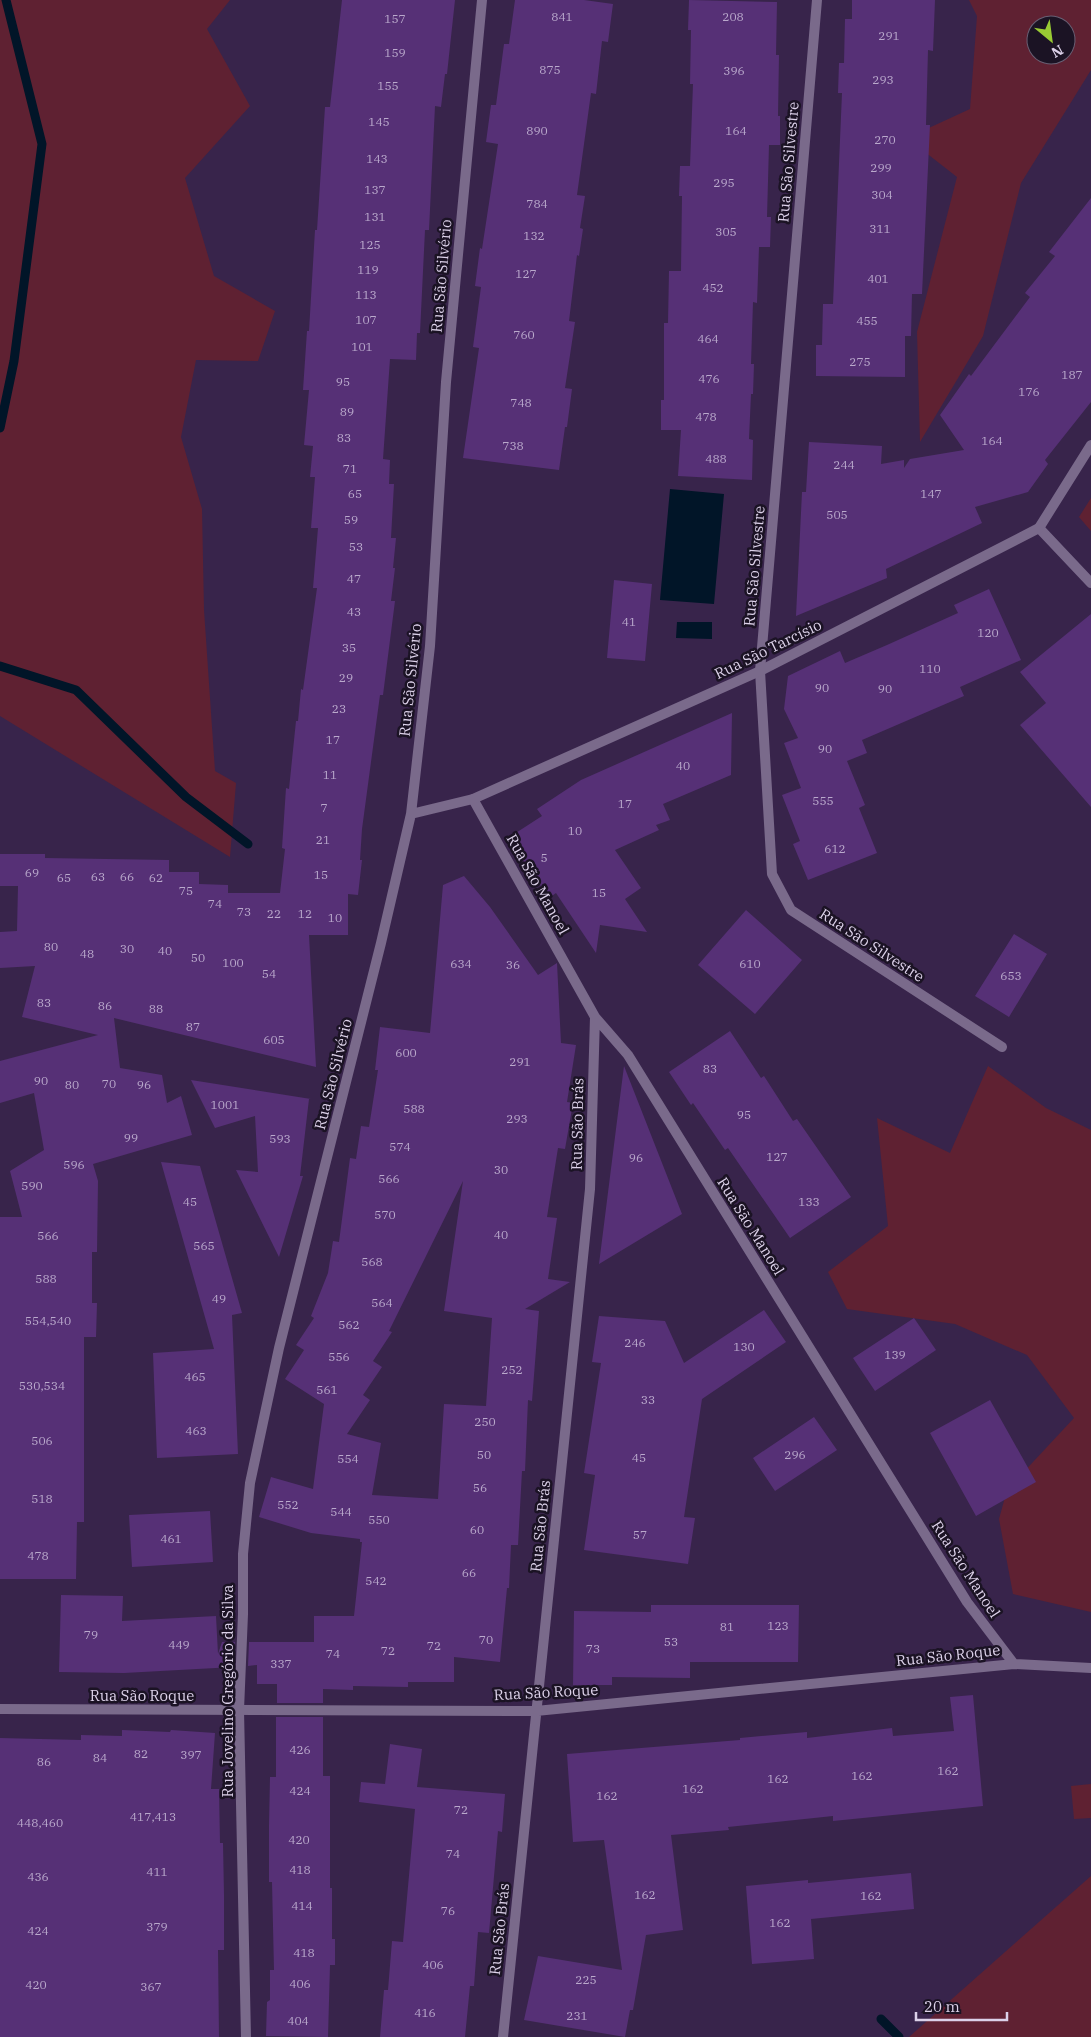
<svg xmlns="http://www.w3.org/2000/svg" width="1091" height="2037" viewBox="0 0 1091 2037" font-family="'IBM Plex Serif',serif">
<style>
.green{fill:#5f2132;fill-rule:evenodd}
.water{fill:#011528}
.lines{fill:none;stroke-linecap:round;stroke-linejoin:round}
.stream{stroke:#011528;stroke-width:9}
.building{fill:#563076;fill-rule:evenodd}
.minor{stroke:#7a6a8b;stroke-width:10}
.tertiary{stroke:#7a6a8b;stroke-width:10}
.labels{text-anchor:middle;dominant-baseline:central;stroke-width:5;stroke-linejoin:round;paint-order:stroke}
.number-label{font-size:12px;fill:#baa9cc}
.street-label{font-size:15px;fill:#dcd1e9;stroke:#1b1324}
</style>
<rect width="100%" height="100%" fill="#38244b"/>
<path class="green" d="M0,0H230L207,29L250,106L185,178L214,276L275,311L258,361L196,360L181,437L202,509L204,610L215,771L236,783L230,857L0,716Z
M969,0H1091V70L1021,183L983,336L920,442L917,332L957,177L907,138L970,109L977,16ZM1036,25H1066V55H1036Z
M1091,498V531L1079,517Z
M988,1066L1046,1108L1091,1130V1612L1013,1594L999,1519L1007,1490L1074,1418L1027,1355L955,1324L847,1309L828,1272L888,1226L877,1118L950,1153Z
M1091,1784V1818L1074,1819L1071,1786Z
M1091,1876V2037H909Z"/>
<path class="water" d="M670,489L724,494L714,604L660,600Z
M677,622H712V639L676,638Z"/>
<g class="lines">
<path class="stream" d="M0,428L14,361L42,144L6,0
M0,666L76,690L186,797L248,844
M881,2019L899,2037"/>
</g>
<path class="building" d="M342,0H455L447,74H445L441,107L435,106L429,230H425L420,333H417L416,360L390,359L383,459L390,460L389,484H394L391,538H396L393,568H395L391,601H395L383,695H380L362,829L360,860H362L358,895L348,894V935H309L316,1067L114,1018L120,1068L162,1075L167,1103L181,1096L192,1135L93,1164L98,1181L97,1252H92V1303H97L96,1337H84V1522H77L76,1579H0V1217H22L10,1171L44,1150L34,1093L0,1103V1061L98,1035L22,1017L35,966L0,968V932L17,931L18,886H0V854H45V858L169,860V872H199V884L228,885V893H280L285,849L282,848L286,788L289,789L296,721H298L301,689L303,690L317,588H313L318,528H311L315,477H310L313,446L304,445L309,390H303L307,331H309L315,230H317L325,107H330Z
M515,0H584L613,4L608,42L602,41L596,94L591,93L577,195L585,196L580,228L583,229L579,256L577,255L569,321L575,322L565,388L572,389L567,427H565L559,470L463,458L479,348L473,347L481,287L475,286L480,248L482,249L498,144L486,142L491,105H496L504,44H509Z
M689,0L777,2L776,55H779L778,116H780V145H769L767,217H771L770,247H759L757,303L753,302L751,364H754L753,394H751L749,439L753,440L752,480L678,476L681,430H661V400H664V323H668L669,271H681L682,196H679L680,166H690L693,84H690L691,30H688Z
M852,0H935L933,51L928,50L926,125H930L922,294H912L911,336H905V377L816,376V345H822L823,304H833L842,93H838L839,63H844L845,19H852Z
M1091,198V402L1045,460L1048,464L1028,492L975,507L982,523L886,569L887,578L796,616L802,492H806L809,442L882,446L881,464L904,460V468L910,459L964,450L940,415L969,374L971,376L1030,297L1025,293L1055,256L1049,252Z
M614,580L652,584L645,661L607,658Z
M989,589L1021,660L960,687L964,696L862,740L867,753L847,761L865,805L859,808L877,853L808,880L793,844L800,841L782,795L801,788L784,743L798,738L784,709L788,676L840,651L845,663L887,645L958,613L954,605Z
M1091,614V807L1020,725L1046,703L1020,672Z
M732,713L731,775L663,804L670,820L656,825L659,830L615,850L641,888L625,899L647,932L600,925L596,953L556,893L549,898L508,838L542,816L537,809L581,780Z
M464,876L490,907L538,975L557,963L561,1043L576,1045L567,1102L573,1103L565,1149L558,1148L547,1217L557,1218L548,1279L570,1282L525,1309L539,1311L532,1401L528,1400L525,1471H522L518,1545H511L509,1588H507L500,1662L454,1657V1682H408V1687L353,1686V1690L323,1689V1703H277V1684H257V1665L248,1666L249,1642H314V1616H354L362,1542H360V1539L311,1533L259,1517L271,1477L313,1489L324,1404L285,1379L304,1350L296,1345L314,1318L311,1316L328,1273L333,1241L339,1242L350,1158L356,1159L361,1126L369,1127L378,1070H375L380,1027L430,1033L443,885ZM463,1181L444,1311L492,1318L486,1406L444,1404L438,1499L372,1495L381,1443L347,1434L370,1400L363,1395L382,1367L373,1361L392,1332L389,1331Z
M746,910L802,960L755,1014L698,965Z
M1014,934L1047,954L1009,1017L975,996Z
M730,1031L761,1078L764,1076L793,1121L797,1119L851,1197L790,1238L728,1148L725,1150L693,1103L691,1105L669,1072Z
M624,1066L682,1214L599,1264L617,1121Z
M191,1080L311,1099H309L300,1176H303L279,1257L236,1170L258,1172L255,1116L215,1128Z
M161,1162L200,1166L242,1313L232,1315L238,1454L157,1458L153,1353L214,1349Z
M764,1310L786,1342L702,1399L684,1517L695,1518L688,1564L584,1550L595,1475L584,1473L601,1363L592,1362L599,1316L665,1321L684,1363Z
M914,1318L936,1350L875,1391L853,1358Z
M990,1400L1036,1482L976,1516L930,1433Z
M814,1417L837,1450L775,1491L753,1458Z
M210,1511L213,1562L132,1567L129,1515Z
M61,1595L123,1596L122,1621L216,1616L218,1654L222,1642H235L234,1667L124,1673L59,1672Z
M651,1605H799L798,1662H690V1678L612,1677V1685H573L574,1611L651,1612Z
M973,1695L983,1806L833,1821V1816L728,1827L729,1830L671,1835L683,1930L646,1935L633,2010H630L625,2037L524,2020L538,1956L622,1970L604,1840L573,1842L567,1754L740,1740V1738L807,1732V1738L892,1728L893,1736L954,1731L950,1697Z
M276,1717H323V1776H330V1888H332V1939H335V1965H330L328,2037L266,2036L267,2002L270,2000V1970H274L272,1882H269V1826L270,1777H276Z
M122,1730L170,1732L171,1730L215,1733L211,1789H219L220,1843H223L224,1895V1950H218L219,2037H0V1738L81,1740V1735L122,1736Z
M390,1744L422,1749L417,1787L505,1794L502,1832L498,1831L489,1933L478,1932L474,1986H470L465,2037H380L384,1990H388L392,1941L403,1942L415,1809L359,1802L361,1782L385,1784Z
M911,1873L914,1909L811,1919L814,1959L752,1964L746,1886L808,1880V1883Z"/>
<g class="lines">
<path class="minor" d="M817,0L760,671L772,874L791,910L1002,1047
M1039,528L1091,583
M473,799L595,1017L628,1055L967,1602L1014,1664
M0,1709L536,1711L1014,1664L1091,1668
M503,2037L590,1189L595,1017"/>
<path class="tertiary" d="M411,814L473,799L760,671L1039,528L1091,445
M246,2037L239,1710L243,1614V1554L250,1483L279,1348L381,943L411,814L430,646L446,382L482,0"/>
</g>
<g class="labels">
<g class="number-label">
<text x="562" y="16">841</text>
<text x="733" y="16">208</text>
<text x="395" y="18">157</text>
<text x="889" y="35">291</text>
<text x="395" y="52">159</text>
<text x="550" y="69">875</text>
<text x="734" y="70">396</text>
<text x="883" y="79">293</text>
<text x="388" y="85">155</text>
<text x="379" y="121">145</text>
<text x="537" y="130">890</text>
<text x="736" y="130">164</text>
<text x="885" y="139">270</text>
<text x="377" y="158">143</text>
<text x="881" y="167">299</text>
<text x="724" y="182">295</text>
<text x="375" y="189">137</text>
<text x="882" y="194">304</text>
<text x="537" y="203">784</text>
<text x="375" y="216">131</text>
<text x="880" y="228">311</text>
<text x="726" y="231">305</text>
<text x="534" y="235">132</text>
<text x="370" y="244">125</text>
<text x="368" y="269">119</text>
<text x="526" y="273">127</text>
<text x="878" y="278">401</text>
<text x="713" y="287">452</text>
<text x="366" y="294">113</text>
<text x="366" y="319">107</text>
<text x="867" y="320">455</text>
<text x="524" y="334">760</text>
<text x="708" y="338">464</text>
<text x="362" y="346">101</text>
<text x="860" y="361">275</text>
<text x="1072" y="374">187</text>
<text x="709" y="378">476</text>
<text x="343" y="381">95</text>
<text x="1029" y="391">176</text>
<text x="521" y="402">748</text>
<text x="347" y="411">89</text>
<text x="706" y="416">478</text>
<text x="344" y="437">83</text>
<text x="992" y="440">164</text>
<text x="513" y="445">738</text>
<text x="716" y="458">488</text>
<text x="844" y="464">244</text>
<text x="350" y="468">71</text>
<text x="355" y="493">65</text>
<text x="931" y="493">147</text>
<text x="837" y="514">505</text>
<text x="351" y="519">59</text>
<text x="356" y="546">53</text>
<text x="354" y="578">47</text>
<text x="354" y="611">43</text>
<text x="629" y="621">41</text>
<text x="988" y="632">120</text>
<text x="349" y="647">35</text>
<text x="930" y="668">110</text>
<text x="346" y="677">29</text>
<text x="822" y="687">90</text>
<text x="885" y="688">90</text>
<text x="339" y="708">23</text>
<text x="333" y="739">17</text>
<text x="825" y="748">90</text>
<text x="683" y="765">40</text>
<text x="330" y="774">11</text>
<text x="823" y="800">555</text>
<text x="625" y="803">17</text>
<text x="324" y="807">7</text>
<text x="575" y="830">10</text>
<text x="323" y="839">21</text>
<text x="835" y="848">612</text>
<text x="544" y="857">5</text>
<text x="32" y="872">69</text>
<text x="321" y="874">15</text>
<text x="98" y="876">63</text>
<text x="127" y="876">66</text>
<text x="64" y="877">65</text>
<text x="156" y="877">62</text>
<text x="186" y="890">75</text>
<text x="599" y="892">15</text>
<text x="215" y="903">74</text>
<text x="244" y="911">73</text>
<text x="274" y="913">22</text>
<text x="305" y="913">12</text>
<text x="335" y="917">10</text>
<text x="51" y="946">80</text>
<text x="127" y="948">30</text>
<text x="165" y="950">40</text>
<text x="87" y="953">48</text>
<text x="198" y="957">50</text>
<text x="233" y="962">100</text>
<text x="461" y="963">634</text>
<text x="750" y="963">610</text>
<text x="513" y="964">36</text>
<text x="269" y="973">54</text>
<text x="1011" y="975">653</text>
<text x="44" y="1002">83</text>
<text x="105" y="1005">86</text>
<text x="156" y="1008">88</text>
<text x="193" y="1026">87</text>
<text x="274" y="1039">605</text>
<text x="406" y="1052">600</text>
<text x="520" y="1061">291</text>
<text x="710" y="1068">83</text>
<text x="41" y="1080">90</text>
<text x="109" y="1083">70</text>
<text x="72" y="1084">80</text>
<text x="144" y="1084">96</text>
<text x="225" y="1104">1001</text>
<text x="414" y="1108">588</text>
<text x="744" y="1114">95</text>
<text x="517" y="1118">293</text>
<text x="131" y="1137">99</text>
<text x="280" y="1138">593</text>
<text x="400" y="1146">574</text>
<text x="777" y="1156">127</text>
<text x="636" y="1157">96</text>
<text x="74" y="1164">596</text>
<text x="501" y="1169">30</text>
<text x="389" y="1178">566</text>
<text x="32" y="1185">590</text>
<text x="190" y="1201">45</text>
<text x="809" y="1201">133</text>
<text x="385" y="1214">570</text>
<text x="501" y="1234">40</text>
<text x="48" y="1235">566</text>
<text x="204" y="1245">565</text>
<text x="372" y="1261">568</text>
<text x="46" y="1278">588</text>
<text x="219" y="1298">49</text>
<text x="382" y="1302">564</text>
<text x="48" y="1320">554,540</text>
<text x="349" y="1324">562</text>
<text x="635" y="1342">246</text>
<text x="744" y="1346">130</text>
<text x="895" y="1354">139</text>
<text x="339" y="1356">556</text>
<text x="512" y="1369">252</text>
<text x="195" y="1376">465</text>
<text x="42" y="1385">530,534</text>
<text x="327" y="1389">561</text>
<text x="648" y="1399">33</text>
<text x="485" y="1421">250</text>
<text x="196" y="1430">463</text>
<text x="42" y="1440">506</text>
<text x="484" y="1454">50</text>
<text x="795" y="1454">296</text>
<text x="639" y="1457">45</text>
<text x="348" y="1458">554</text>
<text x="480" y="1487">56</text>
<text x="42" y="1498">518</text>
<text x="288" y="1504">552</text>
<text x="341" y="1511">544</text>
<text x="379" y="1519">550</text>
<text x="477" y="1529">60</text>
<text x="640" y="1534">57</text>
<text x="171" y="1538">461</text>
<text x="38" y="1555">478</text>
<text x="469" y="1572">66</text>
<text x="376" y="1580">542</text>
<text x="778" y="1625">123</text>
<text x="727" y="1626">81</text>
<text x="91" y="1634">79</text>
<text x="486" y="1639">70</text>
<text x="671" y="1641">53</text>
<text x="179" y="1644">449</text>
<text x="434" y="1645">72</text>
<text x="593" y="1648">73</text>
<text x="388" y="1650">72</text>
<text x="333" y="1653">74</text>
<text x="281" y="1663">337</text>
<text x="300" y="1749">426</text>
<text x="141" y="1753">82</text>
<text x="191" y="1754">397</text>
<text x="100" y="1757">84</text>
<text x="44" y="1761">86</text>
<text x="948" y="1770">162</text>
<text x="862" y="1775">162</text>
<text x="778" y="1778">162</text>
<text x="693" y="1788">162</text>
<text x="300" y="1790">424</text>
<text x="607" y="1795">162</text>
<text x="461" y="1809">72</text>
<text x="153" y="1816">417,413</text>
<text x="40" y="1822">448,460</text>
<text x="299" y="1839">420</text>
<text x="453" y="1853">74</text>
<text x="300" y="1869">418</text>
<text x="157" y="1871">411</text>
<text x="38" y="1876">436</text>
<text x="645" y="1894">162</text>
<text x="871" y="1895">162</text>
<text x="302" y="1905">414</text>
<text x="448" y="1910">76</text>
<text x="780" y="1922">162</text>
<text x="157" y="1926">379</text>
<text x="38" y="1930">424</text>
<text x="304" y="1952">418</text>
<text x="433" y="1964">406</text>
<text x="586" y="1979">225</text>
<text x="300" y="1983">406</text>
<text x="36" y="1984">420</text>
<text x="151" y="1986">367</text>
<text x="425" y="2012">416</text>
<text x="577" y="2015">231</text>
<text x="298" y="2020">404</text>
</g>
<g class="street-label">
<text transform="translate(788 162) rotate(-85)">Rua São Silvestre</text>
<text transform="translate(441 276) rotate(-85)">Rua São Silvério</text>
<text transform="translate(754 566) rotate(-85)">Rua São Silvestre</text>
<text transform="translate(768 649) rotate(-26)">Rua São Tarcísio</text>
<text transform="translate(410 680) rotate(-84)">Rua São Silvério</text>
<text transform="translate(538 884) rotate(61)">Rua São Manoel</text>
<text transform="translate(872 945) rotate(33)">Rua São Silvestre</text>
<text transform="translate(333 1074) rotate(-76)">Rua São Silvério</text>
<text transform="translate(577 1124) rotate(-89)">Rua São Brás</text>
<text transform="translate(751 1226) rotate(58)">Rua São Manoel</text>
<text transform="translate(540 1526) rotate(-84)">Rua São Brás</text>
<text transform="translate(966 1569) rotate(57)">Rua São Manoel</text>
<text transform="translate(948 1655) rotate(-6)">Rua São Roque</text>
<text transform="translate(227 1691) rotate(-90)">Rua Jovelino Gregório da Silva</text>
<text transform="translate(546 1692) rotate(-3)">Rua São Roque</text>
<text x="142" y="1695">Rua São Roque</text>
<text transform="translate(499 1929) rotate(-84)">Rua São Brás</text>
</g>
</g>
<g transform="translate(1051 40) rotate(151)"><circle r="24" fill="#1b1324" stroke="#685f73"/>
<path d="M0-4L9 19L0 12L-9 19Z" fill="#9acb34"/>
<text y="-8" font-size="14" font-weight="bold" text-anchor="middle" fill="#dcd1e9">N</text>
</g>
<path d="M916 2012v8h91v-8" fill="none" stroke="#dcd1e9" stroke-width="2.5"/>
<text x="924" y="2012" font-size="15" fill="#dcd1e9" stroke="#1b1324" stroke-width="4" paint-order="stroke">20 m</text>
</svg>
